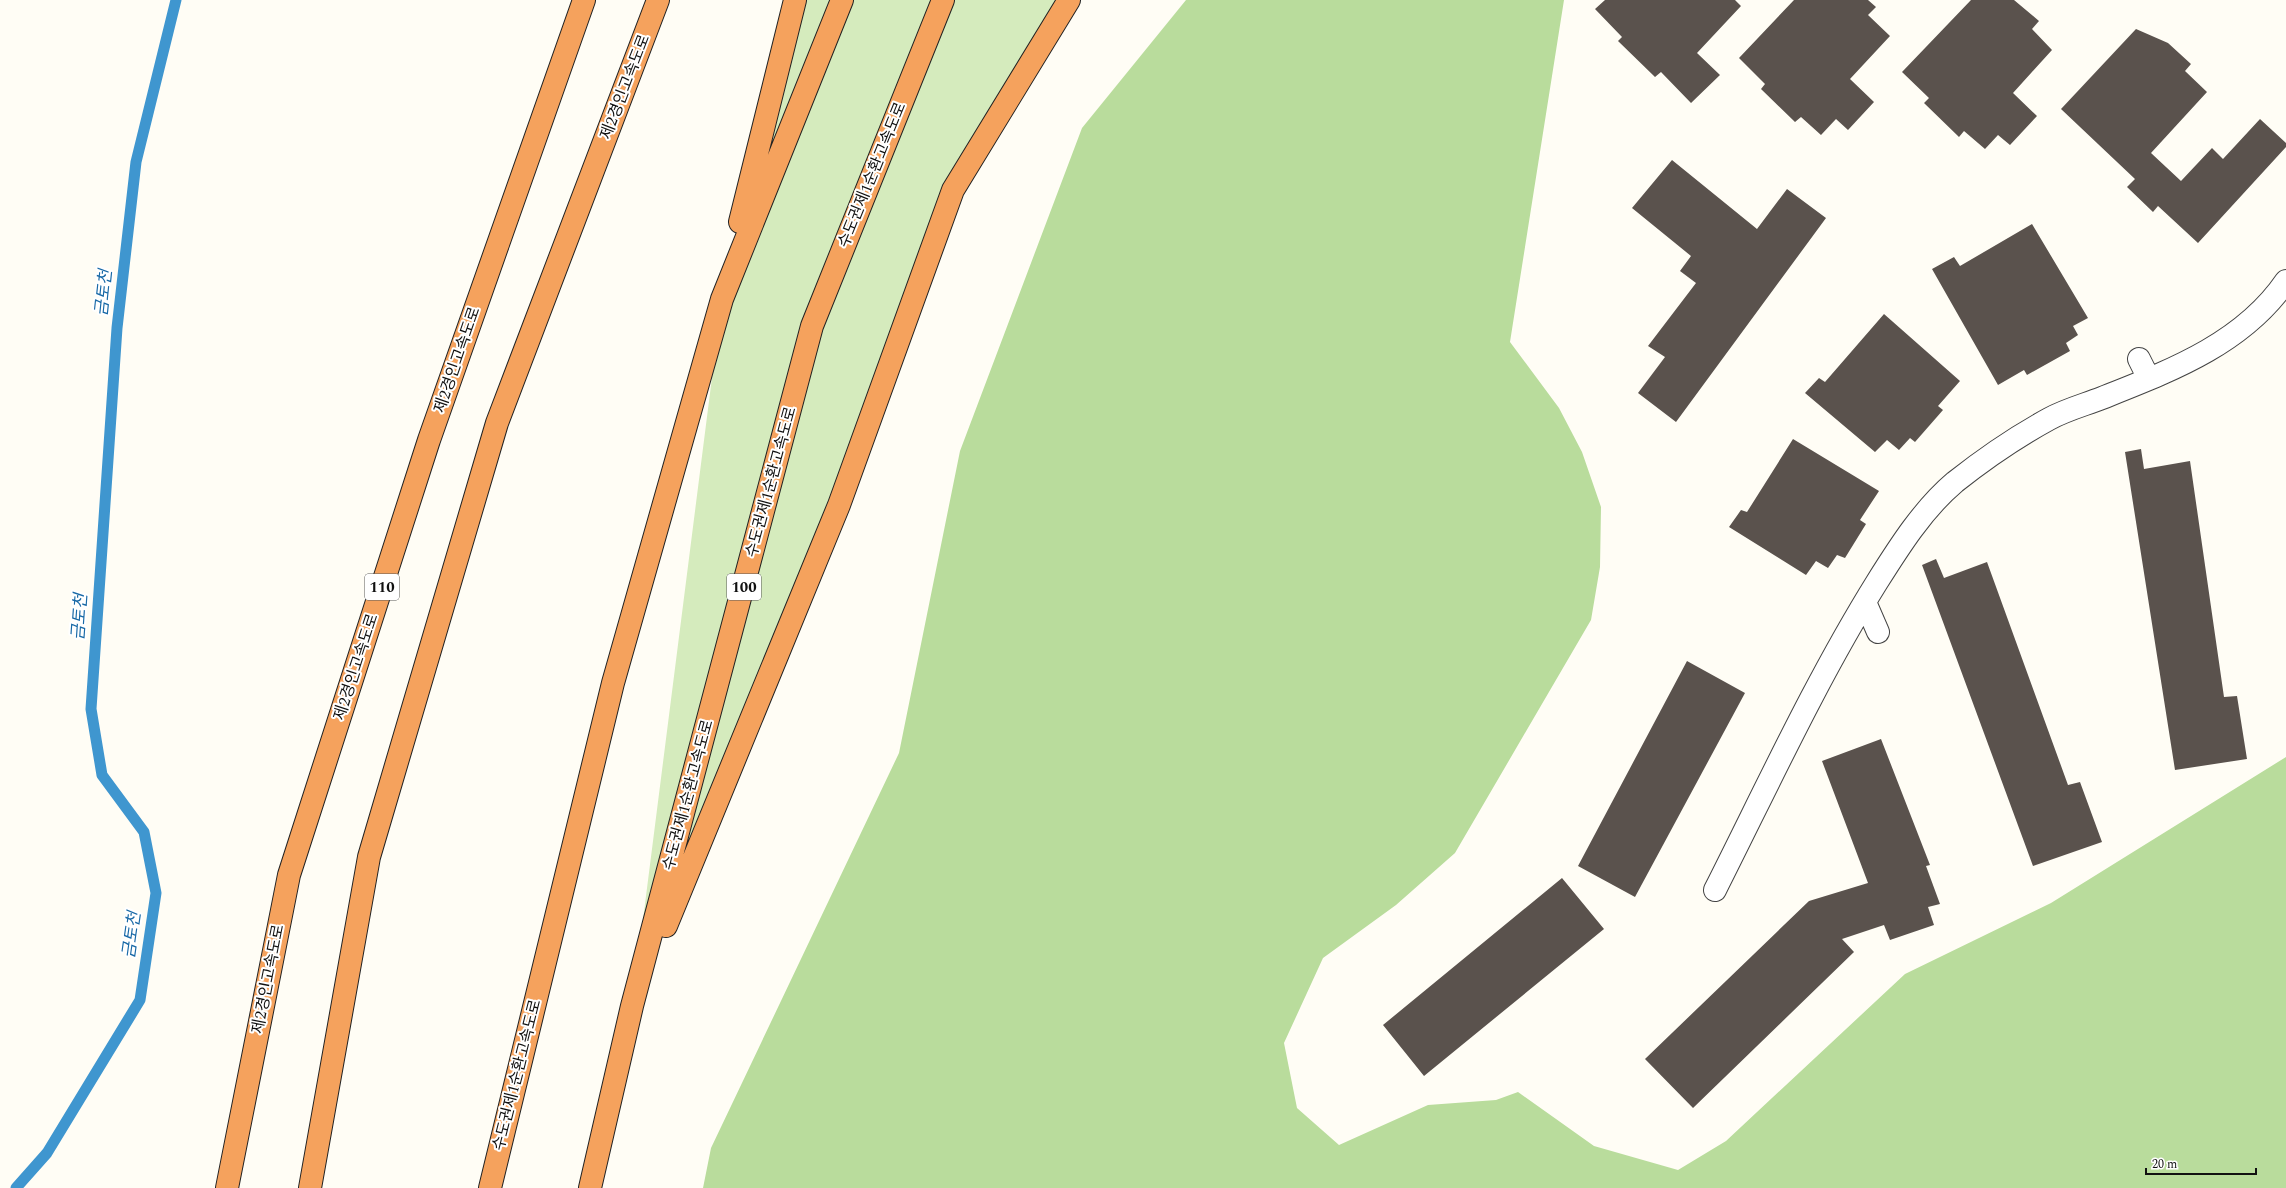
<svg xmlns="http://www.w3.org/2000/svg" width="2286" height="1188" viewBox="0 0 2286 1188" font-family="Spectral,'Noto Sans KR',serif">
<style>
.green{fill:#d5ebbd}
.forest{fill:#b9dc9c}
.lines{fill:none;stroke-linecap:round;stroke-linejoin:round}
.stream{stroke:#3f96cf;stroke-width:11}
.building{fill:#5a524d}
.service-casing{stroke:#444;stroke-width:24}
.motorway-casing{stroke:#222;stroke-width:24}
.service{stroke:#fff;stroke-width:22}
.motorway{stroke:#f5a25d;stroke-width:22}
.labels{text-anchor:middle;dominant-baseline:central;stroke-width:4;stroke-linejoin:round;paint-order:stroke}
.shield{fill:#fff;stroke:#585858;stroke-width:1}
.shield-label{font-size:15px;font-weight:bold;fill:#111}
.street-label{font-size:16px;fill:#111;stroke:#fff}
.water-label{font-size:17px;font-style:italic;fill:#1768a6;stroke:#fff}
</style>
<rect width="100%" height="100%" fill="#fffdf5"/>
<path class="green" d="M791,0H1069L953,190L632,1006L722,299Z"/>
<path class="forest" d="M1186,0H1564L1510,342L1559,408L1582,452L1601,507L1600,567L1591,620L1455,853L1396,905L1323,958L1284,1043L1297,1108L1339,1145L1428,1105L1496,1100L1518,1092L1594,1146L1678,1170L1726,1141L1905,974L2051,903L2286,757V1188H703L711,1148L899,753L960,451L1082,128Z"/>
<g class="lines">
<path class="stream" d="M16,1188L47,1153L140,1000L156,893L144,832L102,775L91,709L117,328L136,162L176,0"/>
</g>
<path class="building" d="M1605,0H1735L1741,6L1697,53L1720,75L1691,103L1661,72L1655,77L1618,41L1622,37L1595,9Z
M1794,0H1868L1876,7L1868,15L1890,36L1850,79L1874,102L1848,130L1836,119L1821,135L1801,117L1795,122L1761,89L1765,84L1739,58Z
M1971,0H2014L2039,21L2032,29L2052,50L2013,93L2037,116L2010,145L1998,135L1985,149L1964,131L1959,137L1924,103L1929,98L1902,72Z
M2136,29L2168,43L2191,64L2185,71L2207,92L2151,153L2181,181L2212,148L2223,159L2260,119L2286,143V147L2198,243L2158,206L2153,212L2127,187L2135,179L2061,109Z
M1672,160L1757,229L1787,189L1826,218L1676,422L1638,393L1665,357L1648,346L1696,283L1680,271L1691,256L1632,208Z
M2032,224L2088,318L2073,326L2078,335L2066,343L2070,351L2027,375L2024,370L1998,385L1932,269L1954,257L1960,266Z
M1884,314L1960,381L1938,406L1943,410L1915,442L1910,438L1899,450L1887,440L1875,452L1805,393L1819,378L1825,382Z
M1793,439L1879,491L1860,520L1866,524L1845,558L1837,555L1828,568L1816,561L1806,575L1729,527L1741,510L1747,512Z
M2141,449L2144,469L2190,461L2224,697L2237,696L2247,759L2175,770L2125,452Z
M1936,559L1944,578L1987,562L2068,785L2080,782L2102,842L2033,866L1922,565Z
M1687,661L1745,693L1635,897L1578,866Z
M1881,739L1930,865L1926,866L1940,904L1928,907L1934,925L1890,940L1884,925L1842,939L1854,952L1693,1108L1645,1059L1809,901L1868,883L1822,761Z
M1562,878L1604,929L1424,1076L1383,1025Z"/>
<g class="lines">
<defs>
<path id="service" d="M2139,359L2149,379
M1865,602L1878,632
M1715,890C1767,787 1816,680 1877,582C1899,547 1923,509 1955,482C1984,459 2016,437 2049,419C2065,410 2084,405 2102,398C2170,371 2243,344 2286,281"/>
<path id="motorway" d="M740,222L795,0
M666,926L839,505L953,190L1069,0
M227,1188L289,875L429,440L584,0
M310,1188L369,857L497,423L658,0
M490,1188L613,683L722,299L842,0
M590,1188L632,1006L812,326L943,0"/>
</defs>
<use href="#service" class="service-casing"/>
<use href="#motorway" class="motorway-casing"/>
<use href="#service" class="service"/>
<use href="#motorway" class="motorway"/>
</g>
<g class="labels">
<g class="shield">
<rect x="365" y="574" width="34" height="26" rx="3"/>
<rect x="727" y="574" width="34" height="26" rx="3"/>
</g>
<g class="shield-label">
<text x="382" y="587">110</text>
<text x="744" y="587">100</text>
</g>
<g class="street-label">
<text transform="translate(625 87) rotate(-69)">제2경인고속도로</text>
<text transform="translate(872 175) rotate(-68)">수도권제1순환고속도로</text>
<text transform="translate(457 360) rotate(-71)">제2경인고속도로</text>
<text transform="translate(771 482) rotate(-75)">수도권제1순환고속도로</text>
<text transform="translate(356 667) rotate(-72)">제2경인고속도로</text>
<text transform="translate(688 795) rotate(-75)">수도권제1순환고속도로</text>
<text transform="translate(268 979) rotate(-79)">제2경인고속도로</text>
<text transform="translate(517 1075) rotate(-76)">수도권제1순환고속도로</text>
</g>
<g class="water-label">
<text transform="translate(104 293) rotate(-84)">금토천</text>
<text transform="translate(80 617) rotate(-86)">금토천</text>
<text transform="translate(132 935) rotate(-82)">금토천</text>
</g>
</g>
<path d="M2146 1168v6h110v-6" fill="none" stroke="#111111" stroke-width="2"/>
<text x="2152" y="1168" font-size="12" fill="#111111" stroke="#ffffff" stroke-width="3" paint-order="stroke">20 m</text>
</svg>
